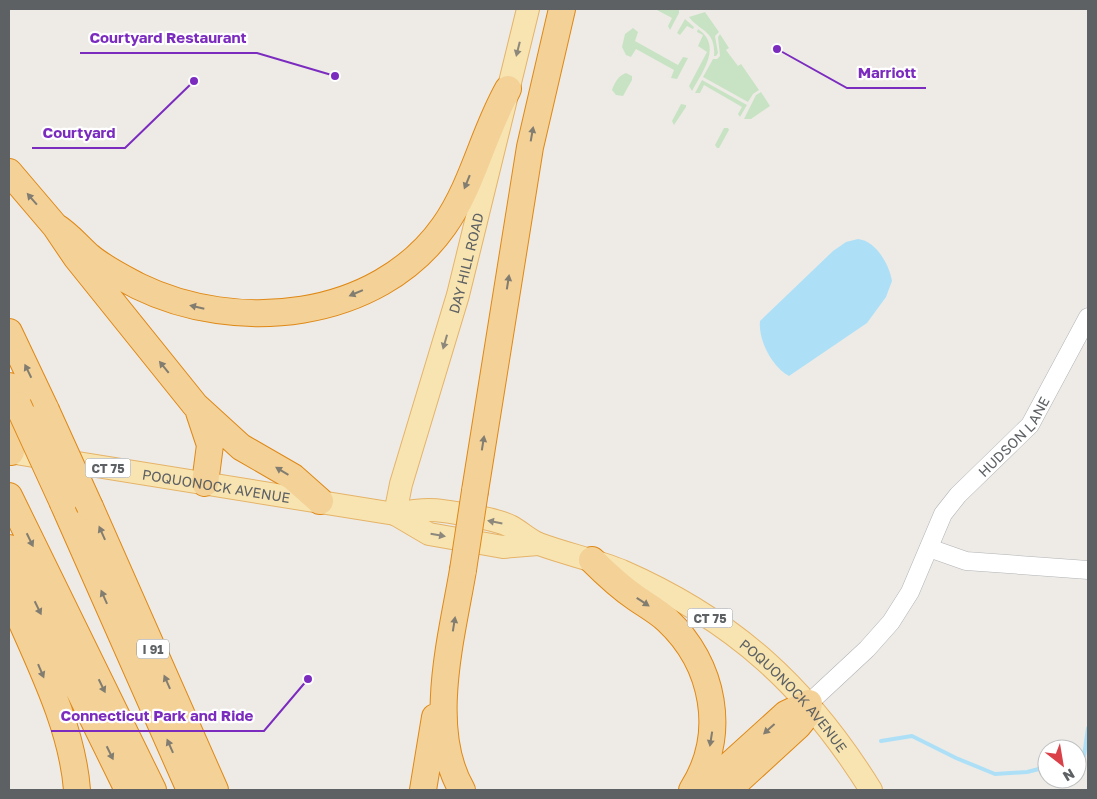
<svg xmlns="http://www.w3.org/2000/svg" width="1097" height="799" viewBox="0 0 1097 799" font-family="'Golos Text',sans-serif">
<style>
.green{fill:#c8e3c4}
.water{fill:#ade0f7}
.lines{fill:none;stroke-linecap:round;stroke-linejoin:round}
.stream{stroke:#ade0f7;stroke-width:4}
.minor-casing{stroke:#b1b3b6;stroke-width:19}
.major-casing{stroke:#e5b368;stroke-width:24}
.highway-casing{stroke:#df8815;stroke-width:28}
.minor{stroke:#fff;stroke-width:18}
.major{stroke:#f8e4b1;stroke-width:22}
.highway{stroke:#f3d197;stroke-width:26}
.highway-bridge-casing{stroke:#df8815;stroke-width:28;stroke-linecap:butt}
.highway-bridge{stroke:#f3d197;stroke-width:26}
.oneway{fill:#8c887b}
.oneway2{fill:#827d71}
.labels{text-anchor:middle;dominant-baseline:central;stroke-width:4.5;stroke-linejoin:round;paint-order:stroke}
.shield{fill:#fff;stroke:#8e9092;stroke-width:1}
.shield-label{font-size:12px;font-weight:bold;fill:#5d6164}
.street-label{font-size:14px;fill:#5d6164;stroke:#fff}
.leader{fill:none;stroke:#7b2cbf;stroke-width:2}
.callout-dot{fill:#7b2cbf;stroke:#fff;stroke-width:2}
.callout-label{font-size:15px;text-anchor:middle;font-weight:bold;fill:#7b2cbf;stroke:#fff;stroke-width:4.5;stroke-linejoin:round;paint-order:stroke}
</style>
<rect width="100%" height="100%" fill="#eeebe6"/>
<path class="green" d="M655,9H679V13L670,30L668,26L672,18Z
M705,12L719,32L715,36L718,53L716,56H714C716,30 700,32 689,17Z
M685,19L694,27L693,29L687,26L680,35L677,33Z
M633,28L638,32L635,41L678,65L683,57L688,58L677,79L671,78L674,70L636,49L631,57L626,55L622,47L625,34Z
M698,29C723,46 702,72 692,91L689,86L707,52L698,46L703,35L697,32Z
M720,34L729,48L726,50L738,66L741,64L759,90L753,94L748,102L703,77L713,59H717L720,56L718,37Z
M626,73L632,76V80L623,96L616,95L612,90C615,82 618,76 626,73Z
M702,80L747,105L740,117L738,114L742,107L704,85L700,93H695Z
M761,92L770,106L751,119H744L756,95Z
M681,104L686,105V107L674,125L672,121Z
M724,128H728L729,130L719,148H717L715,145Z"/>
<path class="water" d="M858,239C876,241 889,264 892,281L886,297L867,323L789,376C772,367 758,340 760,321L833,251L846,242Z"/>
<g class="lines">
<path class="stream" d="M881,741L912,736L956,758L995,774L1027,772L1047,767
M1077,758L1084,756L1088,728"/>
<defs>
<g id="minor">
<path d="M929,548L966,561L1088,570"/>
<path id="s1" d="M809,703L867,649L891,622L910,592L943,514L958,495L1030,425L1088,317"/>
</g>
<g id="major">
<path id="s2" d="M9,452L395,514C406,512 417,510 429,510C444,510 497,519 510,526C520,531 529,540 539,544C566,554 595,560 622,571C734,620 807,687 871,790"/>
<path id="s3" d="M395,514L401,484L458,295L528,9"/>
<path d="M395,514L429,534L503,547L538,544"/>
</g>
<path id="highway" d="M9,172L55,226L76,257L195,405L241,447L293,477L320,501
M55,226C68,234 78,246 89,256C103,268 121,277 138,286C236,334 377,321 444,226C473,185 483,133 508,89
M9,332L46,410
M9,386L18,405
M199,412L210,445L205,483
M9,425L11,452
M475,491L530,147L562,9
M9,496L153,790
M63,503L190,790
M90,507L215,790
M9,548L128,790
M592,560C606,574 620,587 636,598C646,605 657,611 667,620C714,664 728,734 692,790
M9,593C35,655 72,723 77,790
M423,790L435,717
M462,790C426,729 452,636 463,570
M702,790L786,714L809,703L806,716L798,726L728,790"/>
</defs>
<use href="#minor" class="minor-casing"/>
<use href="#major" class="major-casing"/>
<use href="#highway" class="highway-casing"/>
<use href="#minor" class="minor"/>
<use href="#major" class="major"/>
<use href="#highway" class="highway"/>
<defs>
<path id="highway-bridge" d="M18,405L63,503
M46,410L90,507
M463,570L475,491"/>
</defs>
<use href="#highway-bridge" class="highway-bridge-casing"/>
<use href="#highway-bridge" class="highway-bridge"/>
</g>
<defs><path id="oneway-solid" d="M-6-.8H1V-3.2L6.5 0L1 3.2V.8H-6Z" transform="scale(1.25)"/></defs>
<g class="oneway">
<use href="#oneway-solid" transform="translate(518 49) rotate(104)"/>
<use href="#oneway-solid" transform="translate(445 342) rotate(106)"/>
<use href="#oneway-solid" transform="translate(495 522) rotate(-169)"/>
<use href="#oneway-solid" transform="translate(438 535) rotate(10)"/>
</g>
<g class="oneway2">
<use href="#oneway-solid" transform="translate(532 134) rotate(-80)"/>
<use href="#oneway-solid" transform="translate(467 182) rotate(112)"/>
<use href="#oneway-solid" transform="translate(32 199) rotate(-131)"/>
<use href="#oneway-solid" transform="translate(508 282) rotate(-81)"/>
<use href="#oneway-solid" transform="translate(356 293) rotate(157)"/>
<use href="#oneway-solid" transform="translate(197 307) rotate(-167)"/>
<use href="#oneway-solid" transform="translate(164 367) rotate(-129)"/>
<use href="#oneway-solid" transform="translate(28 371) rotate(-116)"/>
<use href="#oneway-solid" transform="translate(483 443) rotate(-81)"/>
<use href="#oneway-solid" transform="translate(282 471) rotate(-149)"/>
<use href="#oneway-solid" transform="translate(102 533) rotate(-114)"/>
<use href="#oneway-solid" transform="translate(30 540) rotate(64)"/>
<use href="#oneway-solid" transform="translate(104 597) rotate(-114)"/>
<use href="#oneway-solid" transform="translate(643 602) rotate(33)"/>
<use href="#oneway-solid" transform="translate(38 608) rotate(64)"/>
<use href="#oneway-solid" transform="translate(454 624) rotate(-81)"/>
<use href="#oneway-solid" transform="translate(41 671) rotate(67)"/>
<use href="#oneway-solid" transform="translate(167 682) rotate(-114)"/>
<use href="#oneway-solid" transform="translate(102 686) rotate(64)"/>
<use href="#oneway-solid" transform="translate(769 729) rotate(138)"/>
<use href="#oneway-solid" transform="translate(711 739) rotate(99)"/>
<use href="#oneway-solid" transform="translate(170 746) rotate(-114)"/>
<use href="#oneway-solid" transform="translate(110 753) rotate(64)"/>
</g>
<g class="labels">
<g class="shield">
<rect x="85.5" y="458.5" width="45" height="19" rx="4"/>
<rect x="687.5" y="608.5" width="45" height="19" rx="4"/>
<rect x="137" y="639.5" width="32" height="19" rx="4"/>
</g>
<g class="shield-label">
<text x="108" y="468">CT 75</text>
<text x="710" y="618">CT 75</text>
<text x="153" y="649">I 91</text>
</g>
<g class="street-label">
<text stroke="none"><textPath href="#s3" startOffset="261">DAY HILL ROAD</textPath></text>
<text stroke="none"><textPath href="#s1" startOffset="341">HUDSON LANE</textPath></text>
<text stroke="none"><textPath href="#s2" startOffset="210">POQUONOCK AVENUE</textPath></text>
<text stroke="none"><textPath href="#s2" startOffset="844">POQUONOCK AVENUE</textPath></text>
</g>
</g>
<path class="leader" d="M335 76L257 53H80M777 49L847 88H926M194 81L125 148H32M308 679L264 731H51"/>
<g class="callout-dot">
<circle cx="335" cy="76" r="5"/>
<circle cx="777" cy="49" r="5"/>
<circle cx="194" cy="81" r="5"/>
<circle cx="308" cy="679" r="5"/>
</g>
<g class="callout-label">
<text x="168" y="43">Courtyard Restaurant</text>
<text x="887" y="78">Marriott</text>
<text x="79" y="138">Courtyard</text>
<text x="157" y="721">Connecticut Park and Ride</text>
</g>
<rect width="1097" height="799" fill="none" stroke="#5d6164" stroke-width="20"/>
<g transform="translate(1062 764) rotate(149)"><circle r="24" fill="#ffffff" stroke="#bec0c1"/>
<path d="M0-4L9 19L0 12L-9 19Z" fill="#da4047"/>
<text y="-8" font-size="14" font-weight="bold" text-anchor="middle" fill="#5d6164">N</text>
</g>
</svg>
